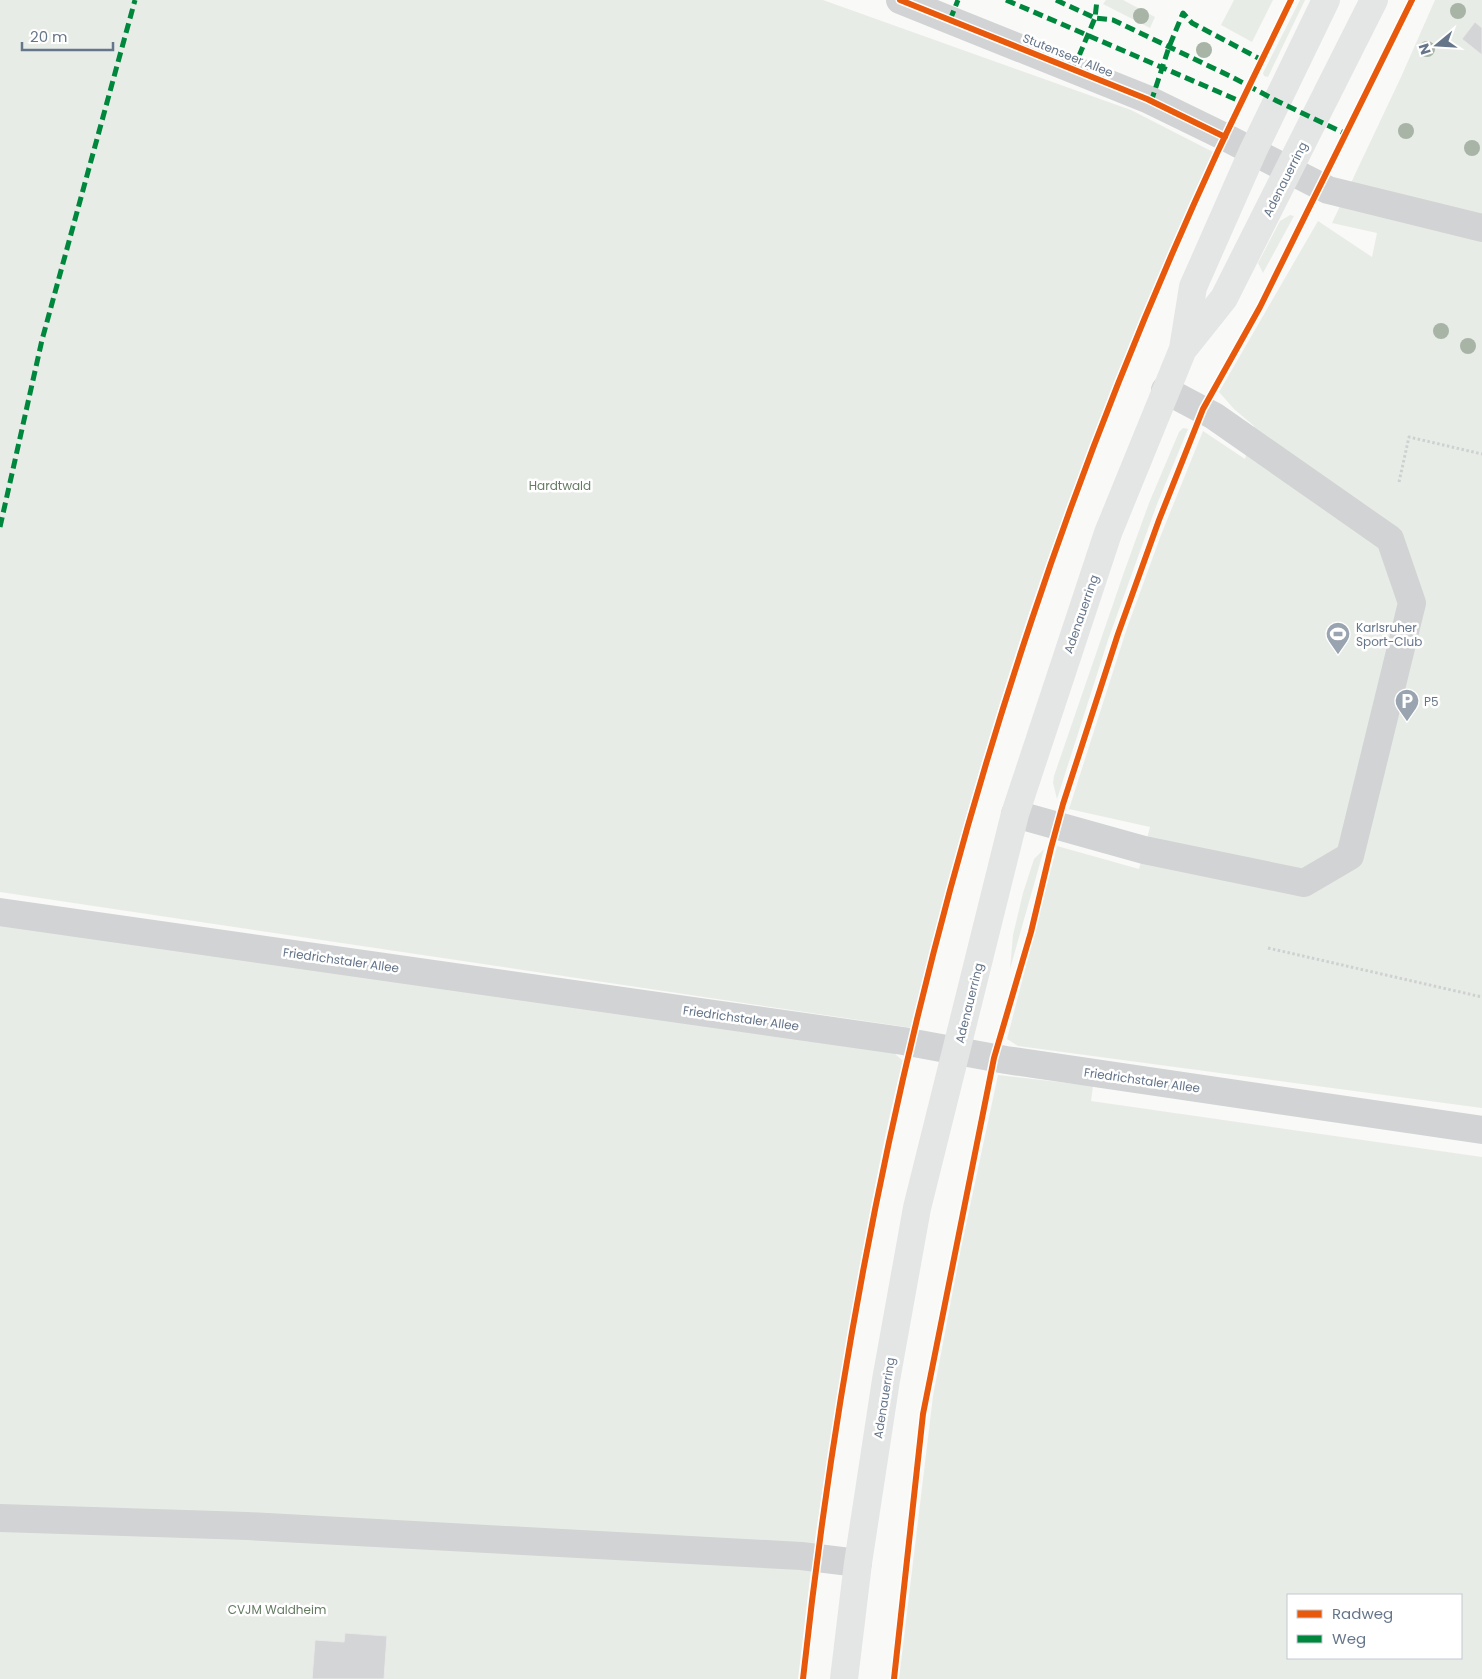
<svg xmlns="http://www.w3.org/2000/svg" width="1482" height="1679" viewBox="0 0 1482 1679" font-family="Poppins,sans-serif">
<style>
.green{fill:#e8ece6;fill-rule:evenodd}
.building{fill:#d4d5d6;stroke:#e8e8e8}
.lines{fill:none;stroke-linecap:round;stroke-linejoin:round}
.path{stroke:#cfd0d1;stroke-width:3;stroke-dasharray:2.5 2.5;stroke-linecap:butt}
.minor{stroke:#d2d3d4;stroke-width:28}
.major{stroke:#e4e5e5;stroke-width:28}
.quiet{stroke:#00873e;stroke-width:5;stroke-dasharray:10 5;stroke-linecap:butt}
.cycleway-casing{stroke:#fff;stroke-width:9}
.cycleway{stroke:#e8590c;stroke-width:6}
.tree{fill:#a7b4a6}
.labels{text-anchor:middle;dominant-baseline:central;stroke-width:5;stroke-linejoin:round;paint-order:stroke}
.street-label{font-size:12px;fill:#66768a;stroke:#fff}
.park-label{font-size:12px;fill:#647b62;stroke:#fff}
.poi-label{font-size:12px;fill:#66768a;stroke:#fff;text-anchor:start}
</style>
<rect width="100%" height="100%" fill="#f9f9f8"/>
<path class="green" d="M0,0H823L1131,110L1213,152C1146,305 1082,458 1028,616C983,751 944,889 912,1028L0,892Z
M1106,0H1123L1155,17L1150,28L1103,4Z
M1234,0H1273L1252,42L1221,25Z
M1300,0H1305L1268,77L1264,76L1263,73Z
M1435,0H1482V1108L1018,1046L1007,1039L1057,846L1139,869L1150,827L1069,809L1127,628L1161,535L1203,431L1245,459L1254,426L1234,409L1219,392L1318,221L1372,257L1377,233L1332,223L1401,77Z
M1290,215L1294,216L1263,273L1258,263L1280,221Z
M1183,428L1188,429L1157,504L1108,640L1057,799L1053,783L1054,776L1123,575L1149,503L1179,432Z
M1044,849L1010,969L1013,935L1023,893L1034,859Z
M0,921L894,1053L903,1061C885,1129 873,1197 860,1266C843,1359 828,1452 814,1546L0,1509Z
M998,1075L1093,1086L1091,1101L1482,1157V1679H899L933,1396L960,1253ZM1288,1595H1461V1658H1288Z
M0,1527L209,1534L811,1570L798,1679H0Z"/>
<path class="building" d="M1475,22L1482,28V55L1462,39Z
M345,1633L387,1636L384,1679H312L315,1640L344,1642Z"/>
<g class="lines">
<path class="path" d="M1399,482L1409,437L1482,454
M1268,948L1482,997"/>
<path class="minor" d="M900,0L1147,99L1225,137L1328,190L1482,228
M1015,814L1144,850L1304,883L1350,856L1412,603L1390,539L1214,416L1165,390
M0,912L903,1041L1006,1060L1482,1130
M0,1518L247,1526L801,1556L858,1563"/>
<path class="major" d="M1185,347L1224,298L1374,0
M844,1679L858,1563L886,1380L917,1208L1015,814L1108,533L1183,349L1193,287L1253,151L1326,0"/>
<path class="quiet" d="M1006,0L1242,102
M1056,0L1095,18L1113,20L1232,77L1277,101L1346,134
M950,20L958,0
M1073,70L1095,18L1097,0
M1151,102L1169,47L1183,13L1192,23L1262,60
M0,527L42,340L135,0"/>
<defs>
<path id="cycleway" d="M900,0L1147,99L1225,137
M803,1679C842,1319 917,962 1032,619C1085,460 1148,303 1218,151C1242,100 1267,50 1291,0
M894,1679L923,1414L994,1058L1031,932L1051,848L1063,804L1118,634L1159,520L1203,409L1260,307L1412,0"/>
</defs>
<use href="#cycleway" class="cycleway-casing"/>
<use href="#cycleway" class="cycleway"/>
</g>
<g class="tree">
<circle cx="1458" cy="11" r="8"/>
<circle cx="1141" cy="16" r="8"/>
<circle cx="1427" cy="49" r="8"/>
<circle cx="1204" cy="50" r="8"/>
<circle cx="1406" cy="131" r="8"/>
<circle cx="1472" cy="148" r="8"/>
<circle cx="1441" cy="331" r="8"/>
<circle cx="1468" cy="346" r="8"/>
</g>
<defs>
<symbol id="stadium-pin" viewBox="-11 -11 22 30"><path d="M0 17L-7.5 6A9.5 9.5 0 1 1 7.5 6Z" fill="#99a4b0" stroke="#fff"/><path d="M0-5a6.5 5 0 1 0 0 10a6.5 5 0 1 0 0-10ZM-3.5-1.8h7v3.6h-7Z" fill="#fff"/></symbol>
<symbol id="parking-pin" viewBox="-11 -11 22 30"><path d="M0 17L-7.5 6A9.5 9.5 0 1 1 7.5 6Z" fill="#99a4b0" stroke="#fff"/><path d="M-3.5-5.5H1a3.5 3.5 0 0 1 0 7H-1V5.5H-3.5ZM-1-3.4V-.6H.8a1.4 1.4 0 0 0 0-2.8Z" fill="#fff"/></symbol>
</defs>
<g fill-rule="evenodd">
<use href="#stadium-pin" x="1324" y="620" width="28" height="38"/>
<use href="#parking-pin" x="1393" y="687" width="28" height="38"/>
</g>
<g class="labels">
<g class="street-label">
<text transform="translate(1068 55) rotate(22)">Stutenseer Allee</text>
<text transform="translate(1285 179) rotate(-63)">Adenauerring</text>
<text transform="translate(1081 614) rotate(-71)">Adenauerring</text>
<text transform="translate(341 960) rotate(8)">Friedrichstaler Allee</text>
<text transform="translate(969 1003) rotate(-76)">Adenauerring</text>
<text transform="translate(741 1018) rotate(8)">Friedrichstaler Allee</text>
<text transform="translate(1142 1080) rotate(8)">Friedrichstaler Allee</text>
<text transform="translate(884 1398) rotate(-81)">Adenauerring</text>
</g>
<g class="park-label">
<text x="560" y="485">Hardtwald</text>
<text x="277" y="1609">CVJM Waldheim</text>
</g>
<g class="poi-label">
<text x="1356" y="627">Karlsruher<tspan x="1356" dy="14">Sport-Club</tspan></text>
<text x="1424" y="701">P5</text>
</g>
</g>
<rect x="1287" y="1594" width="175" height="65" fill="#ffffff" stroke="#c2c8d0"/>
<rect x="1297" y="1610" width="25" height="8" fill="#e8590c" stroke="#c2c8d0"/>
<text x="1332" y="1619" font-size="15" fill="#66768a">Radweg</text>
<rect x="1297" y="1635" width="25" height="8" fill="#00873e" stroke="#c2c8d0"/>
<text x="1332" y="1644" font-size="15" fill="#66768a">Weg</text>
<g transform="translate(1437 45) rotate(252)" stroke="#ffffff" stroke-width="4" paint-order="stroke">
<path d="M0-4L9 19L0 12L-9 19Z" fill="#66768a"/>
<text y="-8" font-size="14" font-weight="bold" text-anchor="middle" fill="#66768a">N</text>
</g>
<path d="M22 42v8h91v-8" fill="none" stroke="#66768a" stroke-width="2.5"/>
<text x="30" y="42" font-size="15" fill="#66768a" stroke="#ffffff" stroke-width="4" paint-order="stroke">20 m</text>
</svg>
